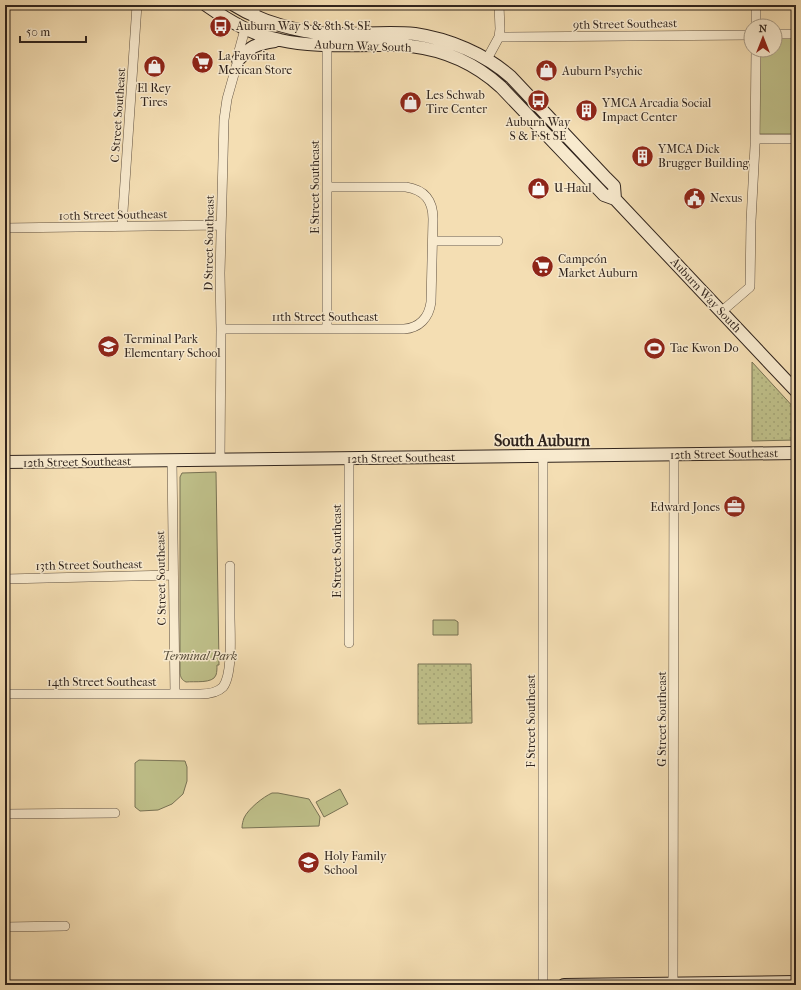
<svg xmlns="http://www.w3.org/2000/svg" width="801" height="990" viewBox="0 0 801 990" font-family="'IM FELL French Canon',serif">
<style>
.grass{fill:url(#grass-dots);stroke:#787254}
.park{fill:#bfc08a;stroke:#787254}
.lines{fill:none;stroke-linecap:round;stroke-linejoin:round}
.street-casing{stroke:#615242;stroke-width:10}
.secondary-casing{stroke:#30241d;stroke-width:14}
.street{stroke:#f8eace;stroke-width:9}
.secondary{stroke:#f8eace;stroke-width:12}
.labels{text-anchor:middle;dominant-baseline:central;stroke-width:3;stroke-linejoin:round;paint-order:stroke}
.street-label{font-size:12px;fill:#30241d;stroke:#f8eace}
.poi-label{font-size:12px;fill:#30241d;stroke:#f8eace;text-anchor:start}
.park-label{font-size:12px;font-style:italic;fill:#544b38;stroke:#f8eace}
.district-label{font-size:16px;font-weight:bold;fill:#30241d;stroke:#f8eace}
</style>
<defs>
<pattern id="grass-dots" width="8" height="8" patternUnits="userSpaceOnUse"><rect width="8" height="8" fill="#bfc08a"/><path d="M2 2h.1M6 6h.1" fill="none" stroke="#a4a577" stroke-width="1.8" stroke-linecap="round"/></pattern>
</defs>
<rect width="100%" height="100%" fill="#f4deb3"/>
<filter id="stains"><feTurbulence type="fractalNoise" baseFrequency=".005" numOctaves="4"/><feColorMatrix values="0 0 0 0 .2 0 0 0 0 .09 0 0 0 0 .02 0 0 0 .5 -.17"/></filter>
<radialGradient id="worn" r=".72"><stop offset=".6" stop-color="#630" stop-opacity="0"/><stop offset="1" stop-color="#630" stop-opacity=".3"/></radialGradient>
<path class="grass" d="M752,362L796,410V440L752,441Z
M418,664H471L472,723L418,724Z"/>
<path class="park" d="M775,34H796V134H755L756,50H775Z
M216,472L219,665H217C217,668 217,672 216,675C213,684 194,681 186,682C182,680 181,678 180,674V477L182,473Z
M433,620H455L458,622V635H433Z
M139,760L185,761L187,767V781L183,794L172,804L158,810L140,811L135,807V763Z
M340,789L348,804L324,817L316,802Z
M272,793H278L309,799L320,817L319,826L242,828C242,824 243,821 244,818C248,809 263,797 272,793Z"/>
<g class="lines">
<defs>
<path id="street" d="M253,15L257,5
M756,26V5
M775,34H796
M499,37L751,35
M327,45V329
M487,59L499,37L500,29L499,5
M755,139H796
M122,226L137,5
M5,228L221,225
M433,241H498
M721,312L750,287L751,221L755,146L756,50
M221,329H404C419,328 429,318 431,302L433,219C433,201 425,190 406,187H327
M543,456V985
M220,460L221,329L220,273L224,120L227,99L238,60L239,51L245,29
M172,461L175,694
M5,579L173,575
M349,643V459
M5,694H200C208,694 217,693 223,687C233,674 230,632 230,616C230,599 230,582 230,566
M5,814L115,813
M5,927L65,926
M673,984L674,455"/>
<path id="secondary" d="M206,5C229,21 252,35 280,40C311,47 343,45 374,45C386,45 399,44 411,46C444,50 476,64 501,87L604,195L615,199L796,391
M234,5C261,22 298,32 330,34C358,35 387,31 415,34C449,39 485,54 511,77L606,178L614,186L615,199
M238,60C251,46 256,44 275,41
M5,462L796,453
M564,985L796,982"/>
</defs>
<use href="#street" class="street-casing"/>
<use href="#secondary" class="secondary-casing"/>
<use href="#street" class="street"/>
<use href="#secondary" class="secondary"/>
</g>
<defs>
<symbol id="bus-disc" viewBox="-11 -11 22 22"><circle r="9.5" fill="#8f2418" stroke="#f8eace"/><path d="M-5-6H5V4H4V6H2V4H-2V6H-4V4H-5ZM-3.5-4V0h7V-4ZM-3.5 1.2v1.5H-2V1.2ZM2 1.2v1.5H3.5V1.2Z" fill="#fff"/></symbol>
<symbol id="supermarket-disc" viewBox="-11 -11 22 22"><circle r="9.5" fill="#8f2418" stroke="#f8eace"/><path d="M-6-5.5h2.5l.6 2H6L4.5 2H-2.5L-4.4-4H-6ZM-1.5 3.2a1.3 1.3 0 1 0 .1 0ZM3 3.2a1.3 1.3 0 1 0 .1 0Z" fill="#fff"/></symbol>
<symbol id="shop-disc" viewBox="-11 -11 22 22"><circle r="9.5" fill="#8f2418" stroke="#f8eace"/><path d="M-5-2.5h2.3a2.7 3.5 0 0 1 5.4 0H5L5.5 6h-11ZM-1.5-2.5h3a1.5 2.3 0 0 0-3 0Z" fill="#fff"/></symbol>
<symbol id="building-disc" viewBox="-11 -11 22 22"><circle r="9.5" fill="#8f2418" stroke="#f8eace"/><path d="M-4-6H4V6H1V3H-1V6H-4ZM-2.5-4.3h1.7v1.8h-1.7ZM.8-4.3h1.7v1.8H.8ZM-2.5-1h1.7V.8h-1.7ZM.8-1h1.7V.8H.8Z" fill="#fff"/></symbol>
<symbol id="civic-disc" viewBox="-11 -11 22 22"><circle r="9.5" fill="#8f2418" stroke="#f8eace"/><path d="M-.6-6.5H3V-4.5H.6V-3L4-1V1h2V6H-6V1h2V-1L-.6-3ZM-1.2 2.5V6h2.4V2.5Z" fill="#fff"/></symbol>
<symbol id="school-disc" viewBox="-11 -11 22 22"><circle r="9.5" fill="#8f2418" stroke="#f8eace"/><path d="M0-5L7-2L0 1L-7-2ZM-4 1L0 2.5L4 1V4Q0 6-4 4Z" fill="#fff"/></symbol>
<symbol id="stadium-disc" viewBox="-11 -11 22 22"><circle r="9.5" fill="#8f2418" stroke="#f8eace"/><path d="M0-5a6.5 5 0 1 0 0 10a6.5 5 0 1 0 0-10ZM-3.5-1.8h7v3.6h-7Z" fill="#fff"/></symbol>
<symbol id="office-disc" viewBox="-11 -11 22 22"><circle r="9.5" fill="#8f2418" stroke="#f8eace"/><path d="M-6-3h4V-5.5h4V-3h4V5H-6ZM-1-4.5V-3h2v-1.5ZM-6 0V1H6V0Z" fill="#fff"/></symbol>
</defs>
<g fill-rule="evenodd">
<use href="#bus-disc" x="208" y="14" width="25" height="25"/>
<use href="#supermarket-disc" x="190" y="50" width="25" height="25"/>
<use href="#shop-disc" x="142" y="54" width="25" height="25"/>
<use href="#shop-disc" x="534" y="58" width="25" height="25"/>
<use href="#bus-disc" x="526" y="88" width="25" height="25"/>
<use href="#shop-disc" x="398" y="90" width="25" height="25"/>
<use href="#building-disc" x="574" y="98" width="25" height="25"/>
<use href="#building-disc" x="630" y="144" width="25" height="25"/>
<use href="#shop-disc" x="526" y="176" width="25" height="25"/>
<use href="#civic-disc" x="682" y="186" width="25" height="25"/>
<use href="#supermarket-disc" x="530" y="254" width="25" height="25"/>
<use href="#school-disc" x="96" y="334" width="25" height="25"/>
<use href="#stadium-disc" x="642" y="336" width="25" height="25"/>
<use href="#office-disc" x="722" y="494" width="25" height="25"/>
<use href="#school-disc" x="296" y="850" width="25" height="25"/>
</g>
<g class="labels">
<g class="street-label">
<text transform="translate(625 24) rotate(-1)">9th Street Southeast</text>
<text transform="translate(363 46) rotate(2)">Auburn Way South</text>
<text transform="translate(118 115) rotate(-86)">C Street Southeast</text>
<text transform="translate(315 187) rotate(-90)">E Street Southeast</text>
<text transform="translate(113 215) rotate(-1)">10th Street Southeast</text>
<text transform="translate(209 243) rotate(-89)">D Street Southeast</text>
<text transform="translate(706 295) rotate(47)">Auburn Way South</text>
<text x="325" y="317">11th Street Southeast</text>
<text transform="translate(724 454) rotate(-1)">12th Street Southeast</text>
<text transform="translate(401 458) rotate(-1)">12th Street Southeast</text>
<text transform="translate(77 462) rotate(-1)">12th Street Southeast</text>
<text transform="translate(337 551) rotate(-90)">E Street Southeast</text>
<text transform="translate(89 565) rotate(-1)">13th Street Southeast</text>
<text transform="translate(161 578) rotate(-91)">C Street Southeast</text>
<text x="102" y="682">14th Street Southeast</text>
<text transform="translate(662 719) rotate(-90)">G Street Southeast</text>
<text transform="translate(531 721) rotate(-90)">F Street Southeast</text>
</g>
<g class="poi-label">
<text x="236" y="26">Auburn Way S &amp; 8th St SE</text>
<text x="218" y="56">La Favorita<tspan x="218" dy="14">Mexican Store</tspan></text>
<text x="562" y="71">Auburn Psychic</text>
<text x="154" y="88" text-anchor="middle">El Rey<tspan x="154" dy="14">Tires</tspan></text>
<text x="426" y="95">Les Schwab<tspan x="426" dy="14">Tire Center</tspan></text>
<text x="602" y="103">YMCA Arcadia Social<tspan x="602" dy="14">Impact Center</tspan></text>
<text x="538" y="122" text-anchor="middle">Auburn Way<tspan x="538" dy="14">S &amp; F St SE</tspan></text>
<text x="658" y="149">YMCA Dick<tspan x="658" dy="14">Brugger Building</tspan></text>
<text x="554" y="188">U-Haul</text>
<text x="710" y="198">Nexus</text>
<text x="558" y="259">Campeón<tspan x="558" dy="14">Market Auburn</tspan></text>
<text x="124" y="339">Terminal Park<tspan x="124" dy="14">Elementary School</tspan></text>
<text x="670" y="348">Tae Kwon Do</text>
<text x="720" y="507" text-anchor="end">Edward Jones</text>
<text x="324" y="856">Holy Family<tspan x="324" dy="14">School</tspan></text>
</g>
<g class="park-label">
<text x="200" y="656">Terminal Park</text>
</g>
<g class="district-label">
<text x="542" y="440">South Auburn</text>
</g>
</g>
<rect width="801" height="990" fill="none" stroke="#f4deb3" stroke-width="20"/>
<rect x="6" y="6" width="789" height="978" fill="none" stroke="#30241d" stroke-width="2"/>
<rect x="10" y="10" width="781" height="970" fill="none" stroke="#30241d"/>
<g transform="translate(763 38)"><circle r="19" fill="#f8eace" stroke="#a89b87"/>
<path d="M0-3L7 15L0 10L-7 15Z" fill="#8f2418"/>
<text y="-6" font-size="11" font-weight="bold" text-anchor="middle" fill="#30241d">N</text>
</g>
<path d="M20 36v6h66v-6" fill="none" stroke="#30241d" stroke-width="2"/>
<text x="26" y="36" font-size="12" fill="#30241d" stroke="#f8eace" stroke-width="3" paint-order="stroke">50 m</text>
<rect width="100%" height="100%" filter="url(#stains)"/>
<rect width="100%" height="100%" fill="url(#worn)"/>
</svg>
